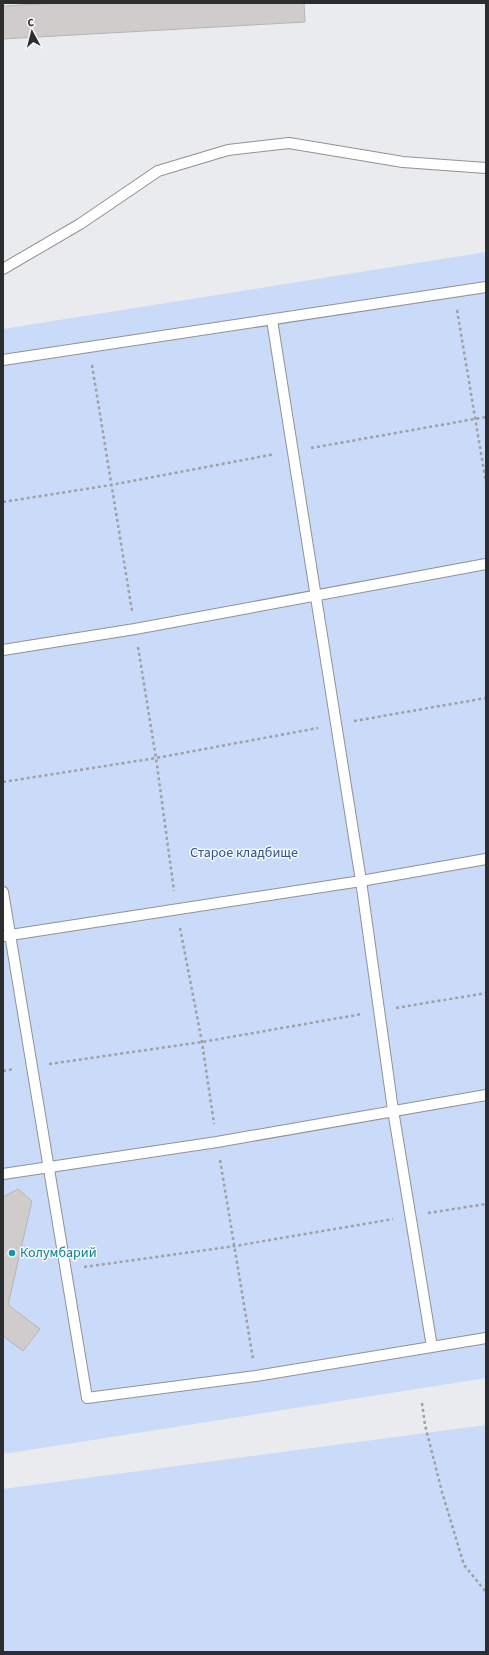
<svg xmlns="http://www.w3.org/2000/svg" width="489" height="1655" font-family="'Source Sans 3',sans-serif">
<rect width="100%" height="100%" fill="#e9ebee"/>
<!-- green -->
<path fill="#c9dbf8" d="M486 252V1378L3 1454V329Z
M486 1425V1652H3V1489Z"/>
<!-- building -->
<path fill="#d0cccb" stroke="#b8b4b3" d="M55 3H304L305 22 3 39V6Z
M18 1189 32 1201 8 1305 40 1329 23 1351 3 1336V1197Z"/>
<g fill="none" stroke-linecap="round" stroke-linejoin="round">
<defs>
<path id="service" d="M3 269 80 224 158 171 228 150 289 143 403 162 486 168
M272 320 361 881 393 1110 432 1347
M3 360 486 287
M3 650 135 629 486 564
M3 892 87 1398 256 1376 486 1338
M4 936 361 881 486 859
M3 1174 217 1142 486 1095"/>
</defs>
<!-- service casing -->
<use href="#service" stroke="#909295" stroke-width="12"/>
<!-- path -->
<path stroke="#9ea0a2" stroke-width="2.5" stroke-dasharray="3 3" stroke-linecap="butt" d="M457 310 486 483
M92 365 132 611
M311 448 486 417
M3 502 111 485 275 454
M138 647 156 758 174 891
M354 721 486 698
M3 782 156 758 318 728
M180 928 202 1042 214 1124
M396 1008 486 993
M49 1064 202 1042 362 1014
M3 1071 14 1069
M220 1160 253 1359
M428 1213 486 1204
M84 1267 235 1246 393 1219
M422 1403 425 1425 442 1492 464 1565 486 1592"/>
<!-- service -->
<use href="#service" stroke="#fff" stroke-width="10"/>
</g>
<!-- markers -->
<circle fill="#0f9aa8" stroke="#f6f8fb" stroke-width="1.5" cx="12" cy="1253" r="4"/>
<g text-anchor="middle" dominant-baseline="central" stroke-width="3" stroke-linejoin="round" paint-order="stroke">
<!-- park labels -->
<g font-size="14" fill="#305591" stroke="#f6f8fb">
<text x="244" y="853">Старое кладбище</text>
</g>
<!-- culture labels -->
<g font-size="14" fill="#0d838f" stroke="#f6f8fb" text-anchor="start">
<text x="20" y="1253">Колумбарий</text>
</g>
</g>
<!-- border -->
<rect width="489" height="1655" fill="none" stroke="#2c2d2e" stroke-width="8"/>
<!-- north arrow -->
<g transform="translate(32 32) rotate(353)" stroke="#f6f8fb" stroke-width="3" paint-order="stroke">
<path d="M0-3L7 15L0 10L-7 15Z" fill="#2c2d2e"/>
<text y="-6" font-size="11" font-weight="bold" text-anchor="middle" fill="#2c2d2e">С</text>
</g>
</svg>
